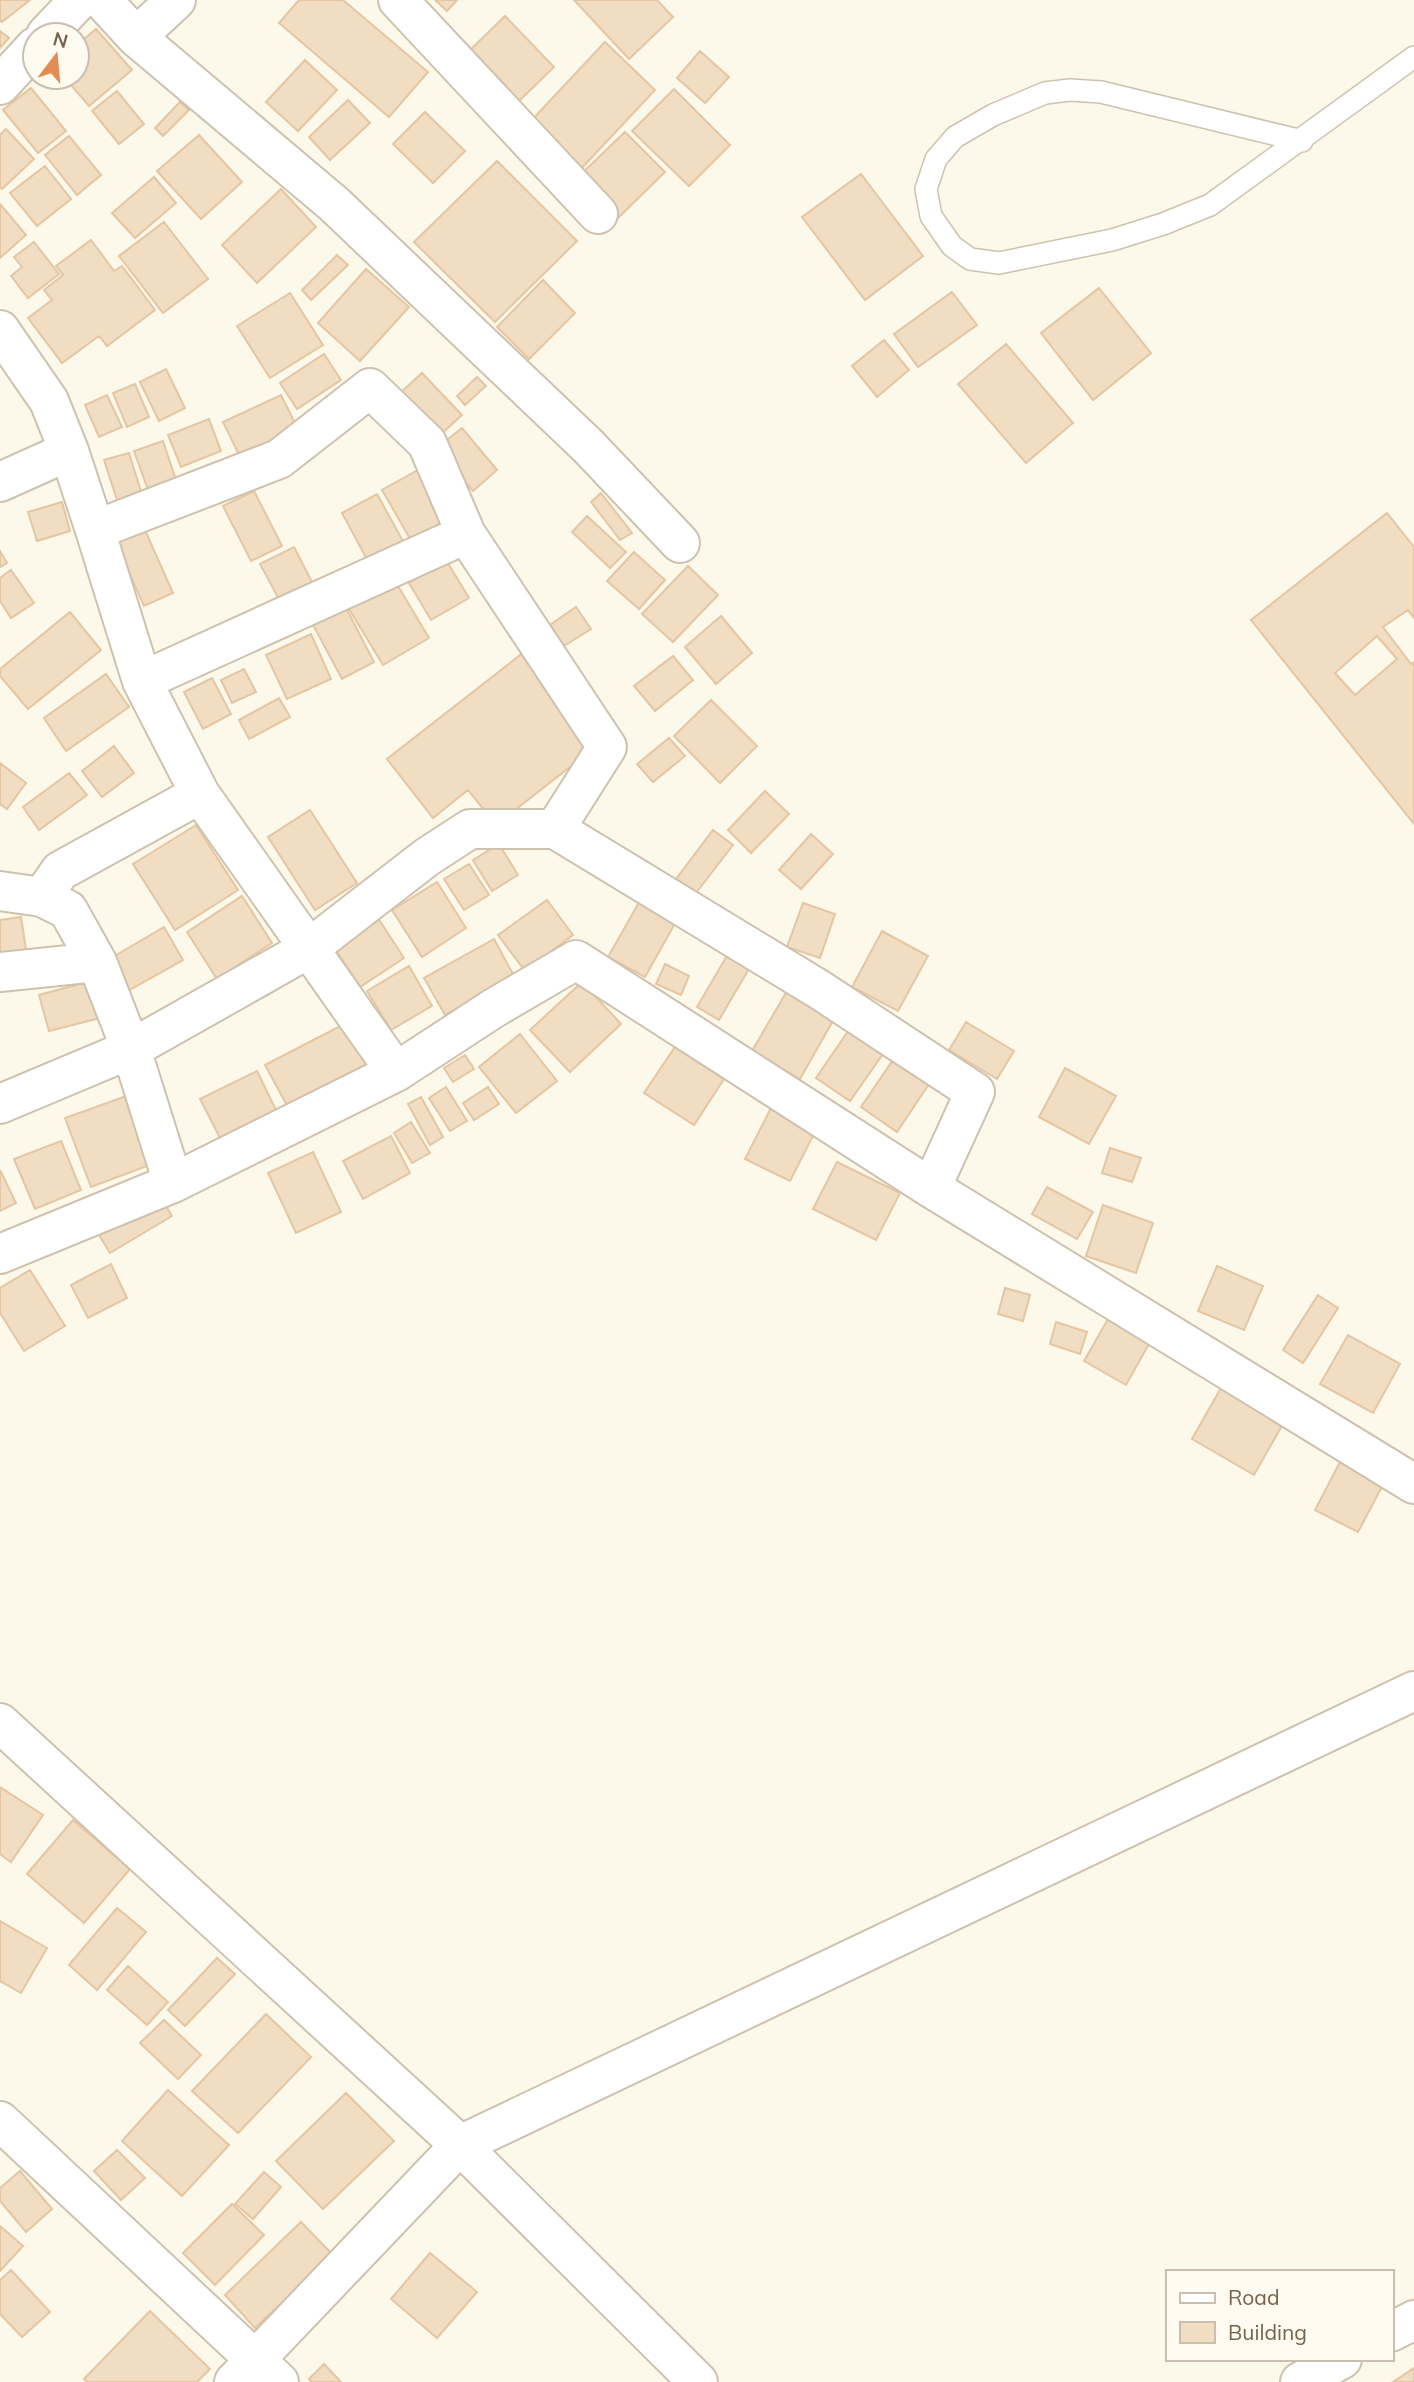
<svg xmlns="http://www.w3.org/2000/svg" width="1414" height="2382" font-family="Mulish,sans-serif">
<rect width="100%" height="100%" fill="#fcf8ea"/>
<!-- building -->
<path fill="#f1ddc2" stroke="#e4c6a2" stroke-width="2" fill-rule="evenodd" d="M0 0H30L2 22 0 20Z
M299 0H343L428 72 389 117 279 23Z
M435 0H457L447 11Z
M574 0H657L673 17 629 59Z
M505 16 554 67 516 104 467 53Z
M96 29 132 70 89 106 64 77H77V45Z
M0 31 9 38 0 48Z
M605 42 655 90 580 170 529 123Z
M700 51 729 77 705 103 677 78Z
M305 60 337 90 298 131 266 102Z
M31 88 66 131 38 153 3 110Z
M674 89 730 145 689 186 632 131Z
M117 91 144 124 119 144 92 111Z
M348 100 370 123 330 160 309 137Z
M180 102 189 110 163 136 155 128Z
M425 112 465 151 433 183 393 144Z
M6 129 34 159 2 189 0 187V135Z
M625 132 665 172 618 218 578 177Z
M199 135 242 182 201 219 157 171Z
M69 136 101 175 77 195 45 155Z
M497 161 577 241 495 322 414 242Z
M45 166 71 199 37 226 10 193Z
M861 174 923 256 865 300 802 217Z
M154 177 176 203 135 238 112 213Z
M281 189 316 227 257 283 222 245Z
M0 204 26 235 0 258Z
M164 222 208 279 163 313 119 256Z
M91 240 114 271 122 266 155 310 107 346 99 336 62 363 28 318 52 300 44 290 63 275 56 266Z
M34 242 59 274 28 298 11 276 22 267 14 257Z
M337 255 348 265 311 300 302 290Z
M366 269 409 307 360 361 318 323Z
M543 280 575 313 529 359 497 327Z
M1099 288 1151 353 1093 400 1041 333Z
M952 292 977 325 918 367 894 334Z
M290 293 323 345 270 378 237 326Z
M884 340 909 370 877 397 852 366Z
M1006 344 1073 423 1026 463 958 384Z
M324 354 341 380 297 409 280 383Z
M166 369 185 408 159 421 140 382Z
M422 373 462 415 438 437 398 395Z
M477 377 486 386 465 405 457 396Z
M135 384 149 417 127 427 113 393Z
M107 395 122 427 99 437 85 405Z
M281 395 302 437 244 465 223 422Z
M209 419 221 451 181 467 168 435Z
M462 428 497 470 473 491 437 448Z
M163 441 180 492 152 501 134 451Z
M129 453 144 501 120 509 104 460Z
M418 470 449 524 413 544 382 490Z
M254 491 282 546 251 561 223 506Z
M601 493 632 533 620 540 591 502Z
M377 494 404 543 369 563 342 513Z
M62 502 70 531 37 541 28 512Z
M1387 513 1414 547V618L1408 610 1383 627 1411 664 1414 662V824L1251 620ZM1377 636 1397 659 1355 695 1335 673Z
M587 516 626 552 610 568 572 532Z
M144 528 173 593 144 606 115 541Z
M294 547 314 586 281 603 260 564Z
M0 551 7 563 0 567Z
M634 552 665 580 639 609 607 581Z
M446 560 469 598 431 620 409 583Z
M688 566 718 595 673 642 642 614Z
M11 570 34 603 11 618 0 601V578Z
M395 581 429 638 383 665 349 609Z
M345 606 374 662 342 679 312 623Z
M576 607 591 629 564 646 550 625Z
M70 612 101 650 28 709 0 676V669Z
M721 616 752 653 716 684 685 647Z
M311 634 331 679 287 699 266 655Z
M524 652 598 745 496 825 468 790 433 818 387 759Z
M673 656 693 680 655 711 634 686Z
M244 669 256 692 232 703 221 680Z
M106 674 129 707 66 751 44 718Z
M212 678 231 714 203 729 184 692Z
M279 698 290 717 249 739 239 720Z
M711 700 757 746 720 783 674 736Z
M669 738 685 756 653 782 637 764Z
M114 746 134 773 102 797 82 771Z
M0 763 26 783 7 809 0 804Z
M69 773 87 795 39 830 23 807Z
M765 791 789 814 751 853 728 830Z
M310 810 357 883 315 910 268 837Z
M196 825 238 890 175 930 133 864Z
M713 830 733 845 696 893 676 879Z
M811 834 833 854 801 889 779 870Z
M499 844 518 875 492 891 473 860Z
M469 864 489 895 464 910 444 879Z
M437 882 466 928 422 957 392 910Z
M242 896 272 943 217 979 187 932Z
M642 897 678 918 645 977 608 957Z
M547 900 573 935 525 971 498 935Z
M803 903 835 914 820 958 787 947Z
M376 915 404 958 360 987 332 944Z
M21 917 27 956 0 960V920Z
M164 927 183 960 126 992 106 961Z
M882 931 928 956 898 1011 852 987Z
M494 939 514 976 445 1015 424 978Z
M728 954 750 967 719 1020 697 1007Z
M665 964 689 976 681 995 656 984Z
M409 966 432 1006 391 1030 367 991Z
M98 979 108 1016 49 1031 39 995Z
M582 982 621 1024 570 1072 530 1030Z
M787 991 834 1019 800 1079 752 1051Z
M966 1022 1014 1051 997 1079 949 1050Z
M346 1023 371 1071 291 1113 265 1065Z
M851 1027 885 1051 850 1101 816 1078Z
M520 1034 557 1081 516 1113 479 1067Z
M675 1047 724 1079 694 1125 644 1093Z
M465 1055 474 1069 453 1082 444 1068Z
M895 1057 931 1081 897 1132 861 1107Z
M1065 1068 1116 1096 1089 1144 1039 1117Z
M257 1071 277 1112 221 1140 200 1099Z
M446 1087 467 1121 450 1131 429 1098Z
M488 1087 499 1104 474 1120 463 1103Z
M129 1095 155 1163 91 1187 65 1118Z
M421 1097 443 1137 430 1145 408 1104Z
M774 1102 819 1124 790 1181 745 1159Z
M411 1122 430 1153 412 1163 394 1133Z
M391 1136 410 1173 363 1199 343 1161Z
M61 1141 81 1190 35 1209 14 1159Z
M1110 1148 1141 1158 1132 1182 1102 1173Z
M313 1152 341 1212 296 1233 268 1173Z
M837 1162 900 1193 876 1240 813 1209Z
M0 1170 16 1203 0 1211Z
M1047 1187 1093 1212 1077 1239 1032 1214Z
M161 1198 172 1216 110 1253 99 1235Z
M1103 1205 1153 1223 1136 1273 1086 1256Z
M111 1264 127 1298 88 1318 71 1285Z
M1217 1266 1263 1286 1244 1330 1198 1311Z
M30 1270 65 1326 24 1351 0 1313V1288Z
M1005 1288 1030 1295 1023 1321 998 1314Z
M1318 1295 1338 1308 1303 1363 1283 1350Z
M1108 1319 1150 1342 1126 1385 1084 1361Z
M1056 1322 1087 1332 1080 1354 1050 1344Z
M1348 1335 1400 1364 1373 1413 1320 1384Z
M1222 1386 1284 1422 1254 1475 1192 1439Z
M1342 1458 1385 1481 1358 1532 1315 1510Z
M0 1787 43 1815 11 1862 0 1854Z
M73 1820 130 1869 84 1923 27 1874Z
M117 1908 146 1932 97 1990 69 1965Z
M0 1921 47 1948 21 1993 0 1981Z
M217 1958 235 1974 185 2026 168 2010Z
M128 1966 168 2002 147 2025 107 1990Z
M266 2014 311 2057 238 2133 192 2091Z
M164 2020 201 2055 178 2079 140 2043Z
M168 2090 229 2145 182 2196 122 2141Z
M346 2093 394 2141 323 2209 276 2161Z
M117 2150 145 2178 121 2200 94 2171Z
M20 2171 52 2209 26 2232 0 2201V2188Z
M264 2172 281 2187 253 2219 235 2204Z
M232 2204 264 2235 215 2285 183 2253Z
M301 2222 333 2255 255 2328 225 2295Z
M0 2226 23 2246 0 2271Z
M430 2253 477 2292 437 2338 391 2299Z
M11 2270 50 2312 22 2337 0 2314V2280Z
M150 2311 210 2369 197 2382H87L84 2379Z
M324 2364 341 2382H312L309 2379Z
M1414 2368V2382H1393Z"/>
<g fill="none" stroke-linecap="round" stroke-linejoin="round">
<defs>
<path id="service" d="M1302 141 1101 92 1070 90 1045 93 993 115 955 137 936 159 926 189 931 216 952 246 970 259 999 263 1112 240 1163 224 1210 205 1414 57"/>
<path id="minor" d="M102 0 136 37 334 204 588 446 680 543
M398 0 598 214
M46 35 79 0
M136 37 176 0
M0 85 35 47
M0 330 49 401 69 451 95 530 142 681 200 794 396 1072
M0 482 69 451
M95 530 279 459 370 388 427 443 466 534
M142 681 466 534 607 747 555 829
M0 891 42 897 68 910 97 962 131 1049 173 1183
M42 897 60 871 200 794
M0 972 97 962
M0 1104 131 1049 308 949 427 857 470 829H555L820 990 975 1092 931 1188
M0 1254 173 1183 396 1072 494 1008 576 960 931 1188 1414 1484
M0 1723 460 2145 234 2382
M0 2121 279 2382
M1391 2332 1414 2320
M698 2382 460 2145 1414 1691
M1300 2382 1342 2359"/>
</defs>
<!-- service casing -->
<use href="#service" stroke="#cec2af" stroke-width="24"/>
<!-- minor casing -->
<use href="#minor" stroke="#cec2af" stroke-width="42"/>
<!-- service -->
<use href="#service" stroke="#fff" stroke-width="21"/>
<!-- minor -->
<use href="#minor" stroke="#fff" stroke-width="38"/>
</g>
<!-- legend -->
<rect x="1166" y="2270" width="228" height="91" fill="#fffbf0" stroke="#c9beaf" stroke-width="2"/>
<rect x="1180" y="2293" width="35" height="10" fill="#ffffff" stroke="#c9beaf" stroke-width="2"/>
<text x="1228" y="2305" font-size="21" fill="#77634d">Road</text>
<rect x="1180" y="2322" width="35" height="21" fill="#f1ddc2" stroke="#c9beaf" stroke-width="2"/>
<text x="1228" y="2340" font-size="21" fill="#77634d">Building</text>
<!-- north arrow -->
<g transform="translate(56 56) rotate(16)"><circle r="33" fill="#fffbf0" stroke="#c9beaf" stroke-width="2"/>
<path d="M0-5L12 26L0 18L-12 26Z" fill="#e38b52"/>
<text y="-10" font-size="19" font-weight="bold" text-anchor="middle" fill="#77634d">N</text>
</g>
</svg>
